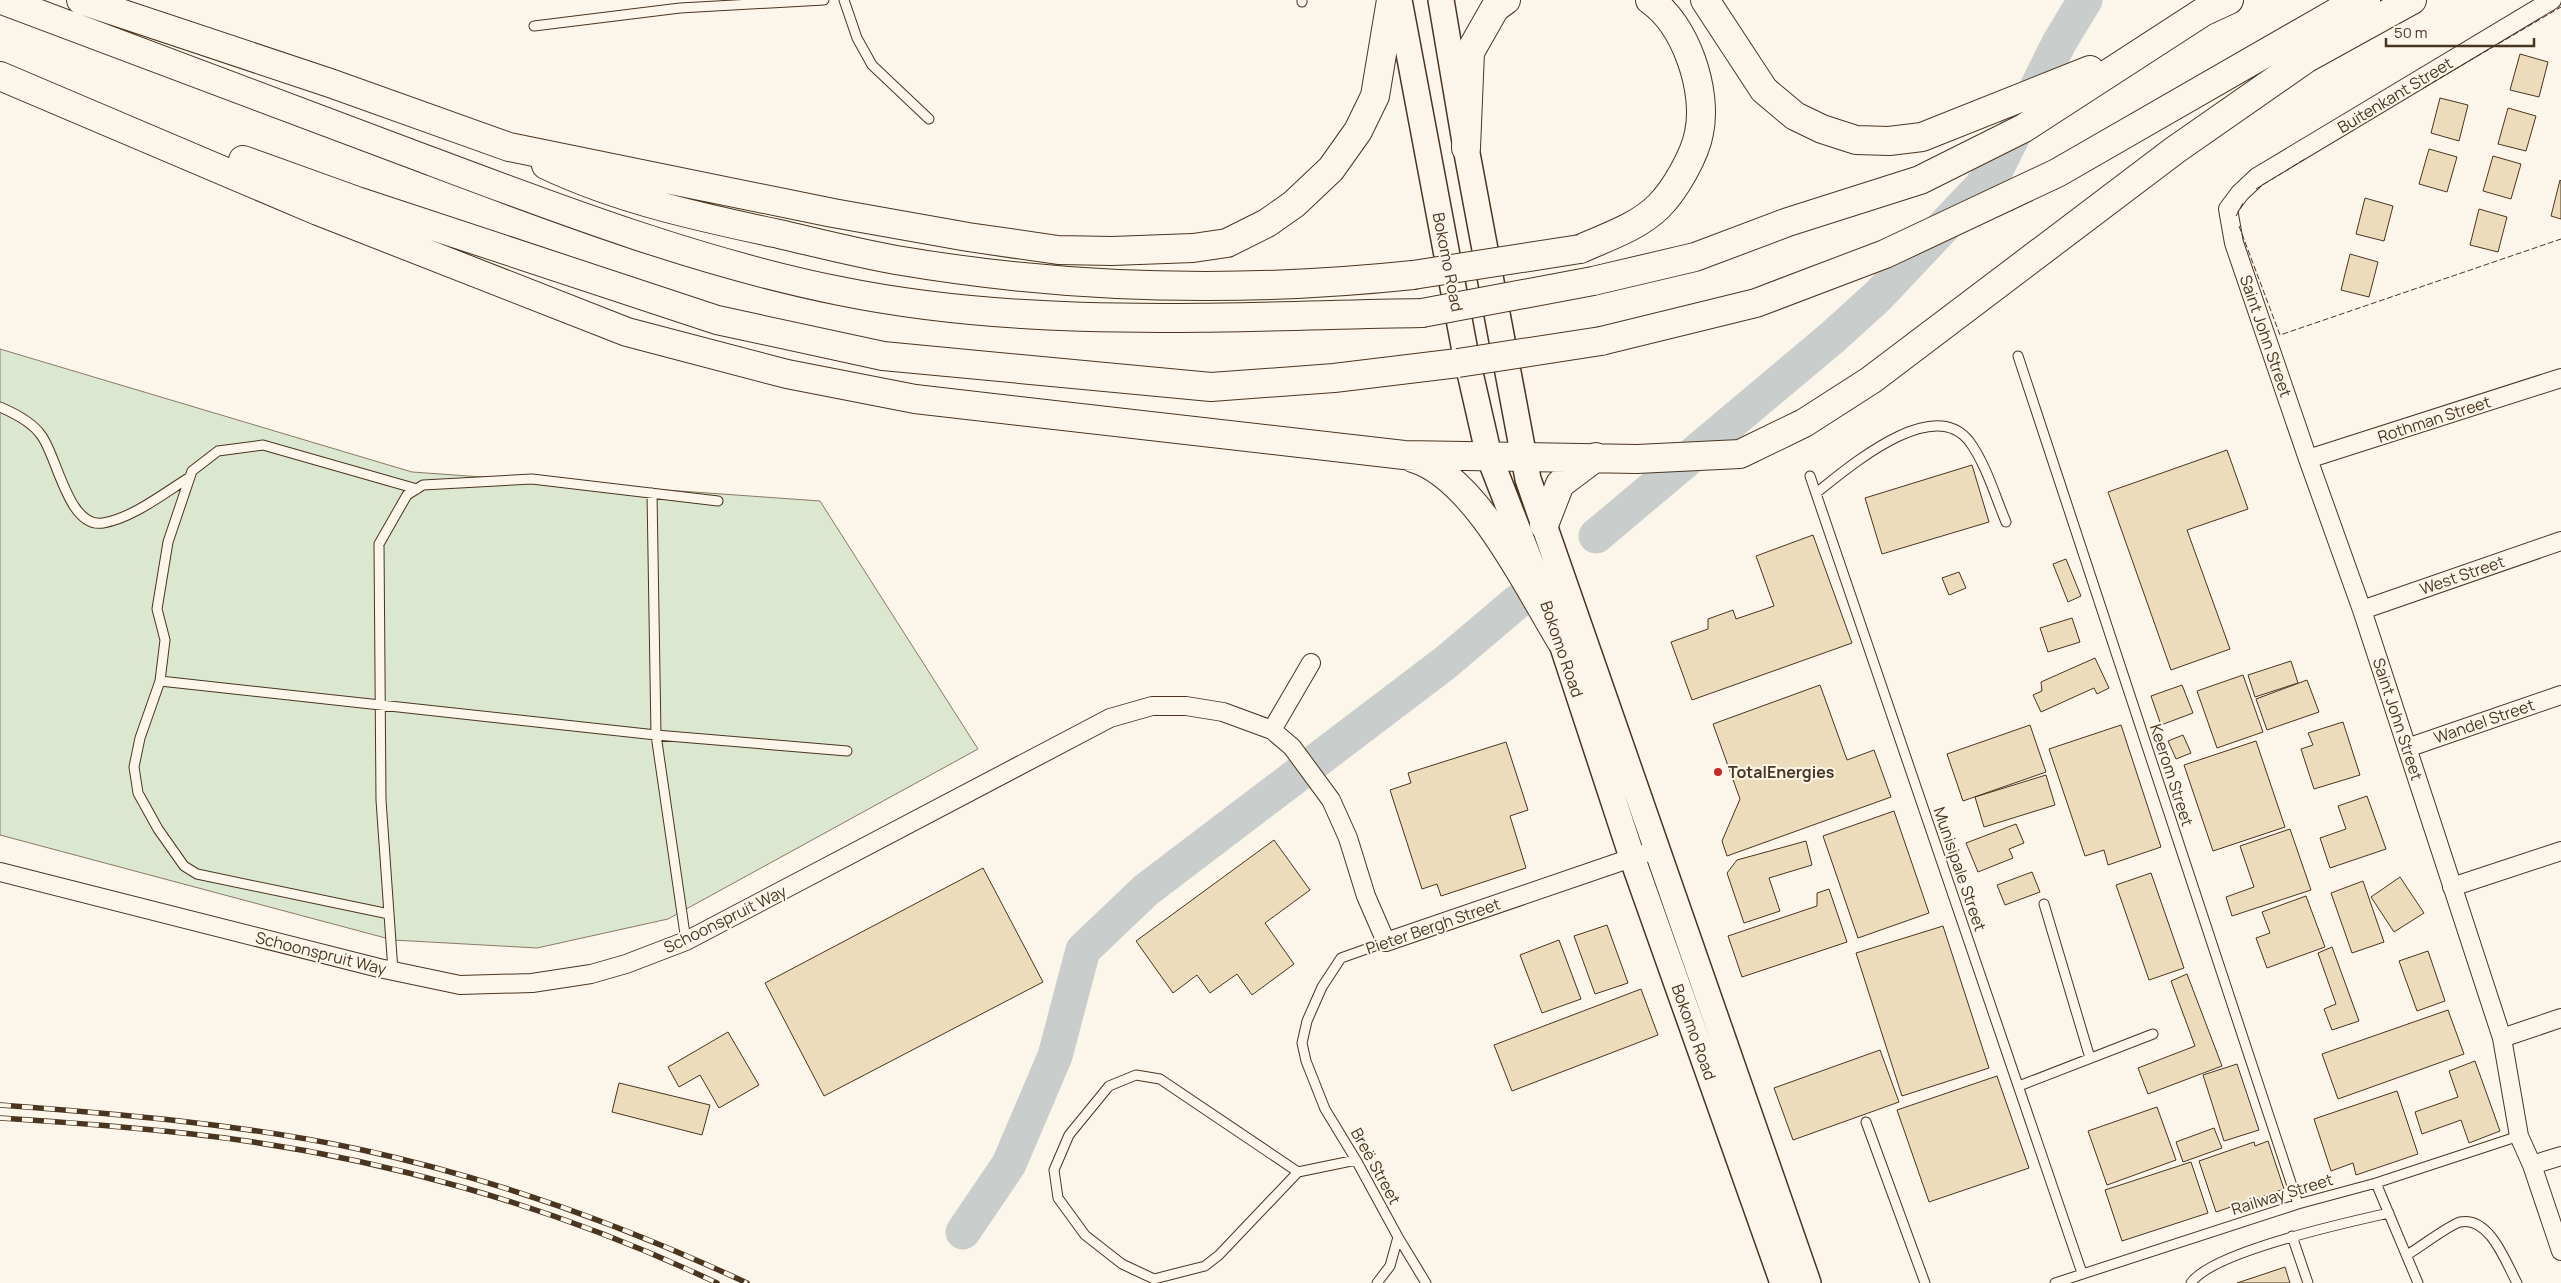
<svg xmlns="http://www.w3.org/2000/svg" width="2561" height="1283" font-family="Manrope,sans-serif">
<rect width="100%" height="100%" fill="#fbf6e9"/>
<!-- green -->
<path fill="#dce7d0" stroke="#887966" d="M0 349 412 472 820 501 978 749 668 919 537 948 393 940 0 835Z"/>
<g fill="none" stroke-linecap="round" stroke-linejoin="round">
<!-- river -->
<path stroke="#c9cecd" stroke-width="35" d="M1596 536 1834 336 1878 296 1995 172 2059 43 2085 0
M963 1232 1009 1164 1055 1056 1083 950 1146 890 1445 663 1517 602"/>
</g>
<!-- building -->
<path fill="#ecdcbc" stroke="#4a3520" d="M2520 54 2548 62 2539 97 2510 90Z
M2440 98 2468 105 2459 141 2431 133Z
M2508 108 2536 116 2526 151 2498 144Z
M2429 149 2457 157 2447 192 2419 184Z
M2493 156 2521 164 2511 199 2483 191Z
M2560 180 2561 181V219L2551 216Z
M2365 198 2393 206 2384 241 2356 234Z
M2479 209 2507 217 2498 252 2470 245Z
M2350 254 2378 262 2369 297 2341 290Z
M2227 450 2248 509 2187 530 2230 649 2171 670 2108 492Z
M1972 465 1989 522 1882 554 1865 498Z
M1813 535 1852 643 1692 700 1671 642 1708 629V619L1733 610 1736 619 1774 606 1756 556Z
M2066 559 2081 596 2068 602 2053 564Z
M1959 572 1966 588 1949 595 1942 578Z
M2072 618 2080 642 2048 652 2040 628Z
M2095 658 2109 688 2097 694 2094 688 2041 712 2033 695 2042 691 2041 682Z
M2291 661 2298 683 2255 697 2248 675Z
M2243 675 2263 732 2217 748 2197 691Z
M2307 680 2319 712 2267 730 2256 699Z
M1820 685 1847 760 1874 750 1891 797 1727 856 1722 841 1740 799 1713 724Z
M2182 685 2193 713 2161 725 2151 696Z
M2343 722 2360 775 2314 789 2301 749 2313 745 2308 733Z
M2030 725 2046 772 1963 801 1947 754Z
M2121 725 2161 847 2108 865 2104 850 2085 856 2049 749Z
M2183 735 2191 753 2176 759 2168 741Z
M2256 741 2285 827 2213 851 2184 765Z
M1506 742 1528 810 1510 816 1526 868 1441 896 1437 884 1422 889 1390 790 1411 783 1408 773Z
M2046 775 2055 805 1984 827 1975 797Z
M2367 796 2386 849 2330 868 2320 838 2346 829 2338 806Z
M1894 811 1929 913 1858 938 1823 836Z
M2016 824 2024 843 2009 849 2013 858 1978 872 1966 843Z
M2290 829 2311 890 2232 916 2226 897 2254 887 2240 846Z
M1274 840 1310 890 1265 923 1294 964 1252 995 1237 974 1210 993 1197 975 1173 993 1136 941Z
M1806 841 1812 865 1769 878 1780 911 1744 923 1727 873 1737 860Z
M983 868 1043 982 824 1096 765 983Z
M2032 872 2040 892 2005 905 1997 885Z
M2151 873 2184 968 2149 980 2116 885Z
M2400 877 2424 913 2394 932 2371 897Z
M2363 881 2384 942 2352 953 2331 893Z
M1829 889 1847 942 1742 977 1728 936 1817 906V893Z
M2306 896 2325 947 2267 968 2256 938 2270 933 2262 912Z
M1607 925 1628 983 1595 994 1574 936Z
M1943 926 1989 1068 1902 1096 1856 953Z
M1559 940 1581 999 1542 1013 1520 955Z
M2332 947 2359 1021 2332 1030 2324 1009 2336 1004 2318 953Z
M2428 951 2445 1001 2417 1011 2399 961Z
M2187 974 2222 1066 2148 1094 2138 1068 2195 1046 2171 981Z
M1641 989 1658 1035 1512 1091 1494 1045Z
M2448 1010 2464 1054 2338 1099 2322 1054Z
M728 1032 759 1085 719 1108 700 1075 679 1087 668 1067Z
M1880 1050 1899 1102 1793 1140 1774 1088Z
M2475 1061 2500 1131 2469 1143 2461 1120 2422 1134 2415 1112 2458 1097 2449 1071Z
M2237 1064 2259 1130 2224 1141 2203 1075Z
M1997 1076 2029 1168 1929 1202 1897 1110Z
M619 1083 710 1105 702 1135 612 1112Z
M2397 1091 2418 1154 2356 1175 2353 1163 2331 1171 2314 1119Z
M2157 1107 2176 1160 2107 1185 2088 1131Z
M2214 1128 2222 1148 2183 1162 2176 1142Z
M2268 1141 2284 1189 2216 1212 2199 1161 2254 1142 2255 1146Z
M2191 1162 2208 1213 2122 1241 2105 1190Z
M2285 1267 2290 1283H2237Z"/>
<g fill="none" stroke-linecap="round" stroke-linejoin="round">
<defs>
<path id="lane" d="M844 0 857 38 872 65 929 119
M1302 2V0
M534 26 680 8 824 0
M2018 356 2298 1204
M0 407C14 413 32 422 41 435 57 455 68 529 103 523 133 518 164 493 190 477
M1810 476 2082 1273
M652 493 656 735 686 941
M1816 493C1847 469 1932 394 1969 441 1986 464 1995 496 2006 522
M160 681 656 735 847 751
M2044 904 2090 1058
M389 914 197 874 184 866 158 829 138 793 134 767 140 738 160 681 165 640 157 609 168 542 192 471 218 451 263 445 417 489
M1386 942 1341 958 1322 987 1307 1021 1302 1043 1306 1061 1325 1109 1356 1160 1398 1237 1426 1283
M393 971 381 800 379 544 407 495 423 485 532 479 718 501
M1136 1075 1160 1079 1298 1172 1219 1255 1205 1266 1154 1279 1122 1264 1085 1235 1058 1198 1054 1170 1069 1135 1109 1086Z
M2019 1086 2153 1034
M1866 1122 1925 1283
M1298 1172 1356 1160
M2376 1183 2418 1283
M2292 1236 2308 1283
M2407 1255C2419 1248 2449 1225 2460 1222 2490 1216 2506 1263 2517 1283
M1377 1283 1390 1266 1398 1237
M2055 1283 2298 1204 2376 1183 2519 1136
M2191 1283C2212 1252 2348 1222 2389 1213"/>
<path id="street" d="M2552 0 2257 177 2240 193 2228 209 2234 243 2308 459 2362 610 2502 1038 2519 1136 2532 1165 2561 1251
M2308 459 2561 378
M2362 610 2561 541
M1272 730 1311 663
M2407 748 2561 695
M0 872 379 968 460 985 532 983 591 974 626 964 686 941 1110 718 1152 706H1186L1223 712 1272 730 1292 747 1331 800 1348 838 1366 896 1386 942 1643 854
M2452 887 2561 851
M2502 1038 2561 1018
M2532 1165 2561 1156"/>
<path id="secondary" d="M1399 0 1465 351 1489 456 1561 641 1632 857 1783 1283
M1441 0 1466 148 1528 479 1808 1283"/>
<path id="highway" d="M2 0C143 53 284 106 425 159 558 209 700 263 840 291 1031 330 1229 316 1422 313
M81 0 330 83 509 147 833 213 968 237 1058 250 1112 251 1193 248 1227 243 1267 223 1294 204 1331 169 1358 131 1375 96 1391 0
M1705 0 1764 90 1795 116 1822 129 1856 140 1889 141 1922 137 2090 70
M0 76 318 211 627 332 787 374 915 399 1404 455 1637 459 1740 454 1804 423 1871 380 2175 150 2307 58 2412 0
M1466 148 1470 52 1495 8 1506 0
M243 160 357 201 717 320 883 356 1211 387 1334 378 1458 363
M546 165C620 200 700 217 779 234 818 243 857 253 896 260 1066 289 1242 293 1413 275
M1580 249C1607 237 1638 227 1659 206 1675 190 1695 155 1699 133 1708 91 1686 25 1650 0
M1593 281 1695 257 1788 222 1920 180 2024 128 2203 12 2229 0
M1601 341 1756 303 1885 254 2057 173 2337 12 2366 0
M1413 458C1475 476 1528 587 1561 641
M1544 525 1560 484 1596 457"/>
</defs>
<!-- lane casing -->
<use href="#lane" stroke="#4a3520" stroke-width="11"/>
<!-- street casing -->
<use href="#street" stroke="#4a3520" stroke-width="20"/>
<!-- secondary casing -->
<use href="#secondary" stroke="#4a3520" stroke-width="28"/>
<!-- highway casing -->
<use href="#highway" stroke="#4a3520" stroke-width="30"/>
<!-- lane -->
<use href="#lane" stroke="#fbf6e9" stroke-width="9"/>
<!-- street -->
<use href="#street" stroke="#fbf6e9" stroke-width="18"/>
<!-- secondary -->
<use href="#secondary" stroke="#fbf6e9" stroke-width="25"/>
<!-- highway -->
<use href="#highway" stroke="#fbf6e9" stroke-width="28"/>
<defs>
<path id="rail" d="M0 1105C120 1114 240 1124 358 1149 492 1178 623 1225 747 1283
M0 1118C64 1122 128 1127 192 1134 372 1154 553 1205 717 1283"/>
</defs>
<!-- rail casing -->
<use href="#rail" stroke="#4a3520" stroke-width="5.5"/>
<!-- rail -->
<use href="#rail" stroke="#fbf6e9" stroke-width="4" stroke-dasharray="11" stroke-linecap="butt"/>
<defs>
<path id="highway-bridge" d="M1413 275 1580 249
M1422 313 1593 281
M1458 363 1601 341"/>
</defs>
<!-- highway-bridge casing -->
<use href="#highway-bridge" stroke="#4a3520" stroke-width="30" stroke-linecap="butt"/>
<!-- highway-bridge -->
<use href="#highway-bridge" stroke="#fbf6e9" stroke-width="28"/>
<!-- fence -->
<path stroke="#4a3520" stroke-width="1" stroke-dasharray="6 2.5" stroke-linecap="butt" d="M2425 87 2561 7
M2256 189 2305 159
M2236 216 2243 203
M2239 226 2280 335 2561 239"/>
</g>
<!-- markers -->
<circle fill="#c62828" stroke="#fbf6e9" stroke-width="2" cx="1718" cy="772" r="5"/>
<g text-anchor="middle" dominant-baseline="central" stroke-width="4" stroke-linejoin="round" paint-order="stroke">
<!-- street labels -->
<g font-size="16" fill="#4a3520" stroke="#fbf6e9">
<text transform="translate(2395 95) rotate(-31)">Buitenkant Street</text>
<text transform="translate(1448 262) rotate(79)">Bokomo Road</text>
<text transform="translate(2266 336) rotate(71)">Saint John Street</text>
<text transform="translate(2434 419) rotate(-18)">Rothman Street</text>
<text transform="translate(2462 575) rotate(-19)">West Street</text>
<text transform="translate(1562 649) rotate(71)">Bokomo Road</text>
<text transform="translate(2398 719) rotate(72)">Saint John Street</text>
<text transform="translate(2484 721) rotate(-19)">Wandel Street</text>
<text transform="translate(2172 775) rotate(72)">Keerom Street</text>
<text transform="translate(1960 869) rotate(71)">Munisipale Street</text>
<text transform="translate(725 919) rotate(-26)">Schoonspruit Way</text>
<text transform="translate(1433 926) rotate(-19)">Pieter Bergh Street</text>
<text transform="translate(321 953) rotate(14)">Schoonspruit Way</text>
<text transform="translate(1694 1032) rotate(70)">Bokomo Road</text>
<text transform="translate(1376 1166) rotate(61)">Breë Street</text>
<text transform="translate(2282 1194) rotate(-17)">Railway Street</text>
</g>
<!-- poi labels -->
<g font-size="16" font-weight="bold" fill="#4a3520" stroke="#fbf6e9" text-anchor="start">
<text x="1728" y="772">TotalEnergies</text>
</g>
</g>
<!-- scale -->
<path d="M2386 38v8h148v-8" fill="none" stroke="#4a3520" stroke-width="2.5"/>
<text x="2394" y="38" font-size="15" fill="#4a3520" stroke="#fbf6e9" stroke-width="4" paint-order="stroke">50 m</text>
</svg>
